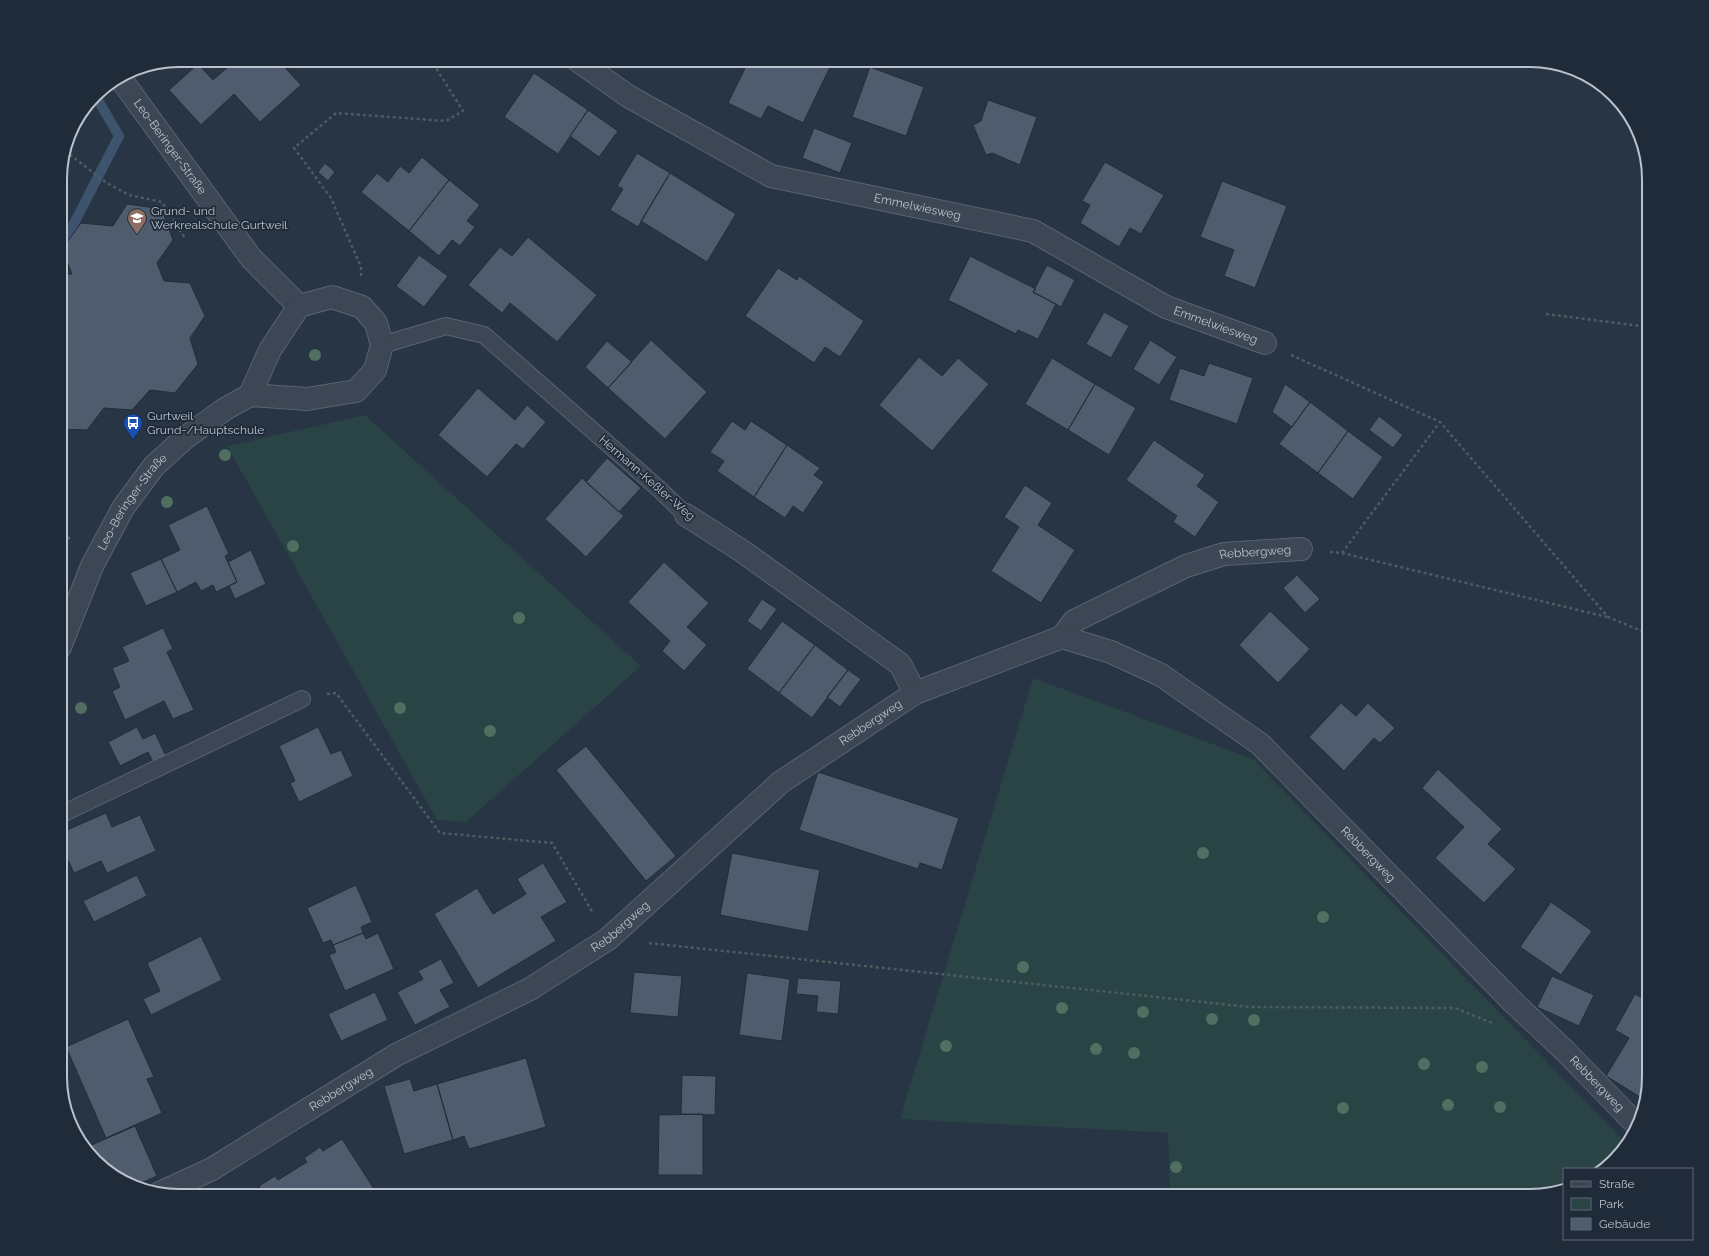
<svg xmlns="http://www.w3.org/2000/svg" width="1709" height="1256" font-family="Raleway,sans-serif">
<rect width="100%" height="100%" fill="#273544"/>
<!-- green -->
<path fill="#2a4345" d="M365 415 641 666 466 822 437 820 227 446Z
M1033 678 1253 759 1627 1144 1625 1149 1600 1169H1564V1188L1530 1196H1170L1168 1133 900 1119Z"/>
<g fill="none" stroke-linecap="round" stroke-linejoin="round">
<!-- stream -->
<path stroke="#3e536d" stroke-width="10" d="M60 272 63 268 66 239 119 136 95 95"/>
</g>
<!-- building -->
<path fill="#4e5c6d" stroke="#222d3b" d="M236 60H278L301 85 260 122 234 94 201 125 169 90 198 64 213 80Z
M749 60H825L832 63 803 123 768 106 761 119 728 103Z
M870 67 924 87 906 136 852 117Z
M534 73 588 110 558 154 504 117Z
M988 100 1037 117 1020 165 992 153 986 155 973 125 981 121Z
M588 110 618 131 599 157 570 136Z
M814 128 852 143 840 173 802 158Z
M637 153 670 173 638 227 610 210 623 189 617 186Z
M422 157 449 180 409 231 361 192 377 173 388 182 400 166 409 173Z
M1105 162 1164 195 1141 234 1130 228 1119 247 1080 223 1090 205 1082 201Z
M325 163 335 172 328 181 318 172Z
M670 173 736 214 707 262 641 221Z
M449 180 480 205 467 221 475 227 460 246 452 240 439 256 409 231Z
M1222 181 1287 206 1255 288 1224 276 1234 250 1200 237Z
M127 204 162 209 173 240 157 263 164 281 190 283 205 316 190 338 198 364 175 393 150 390 132 410 104 408 87 430 60 429V330L65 325 60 313V289L65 283H60V274H72L62 249 81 223 113 226Z
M528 237 597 295 557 342 510 303 502 313 468 285 500 247 512 256Z
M419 255 448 276 424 307 396 286Z
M970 256 1036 289 1033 292 1056 304 1038 339 1018 330 1016 334 948 300Z
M1047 265 1075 280 1061 307 1033 292Z
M778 268 797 280 799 276 864 321 840 357 825 347 814 363 745 316Z
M1104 312 1129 326 1111 358 1086 344Z
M651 340 707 392 665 439 608 388Z
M1150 340 1177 357 1159 385 1133 369Z
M607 341 632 362 608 388 585 367Z
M919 357 942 376 958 358 989 384 932 451 879 405Z
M1052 358 1095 384 1068 430 1025 404Z
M1209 363 1253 378 1237 424 1169 400 1180 368 1204 376Z
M1095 384 1136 408 1109 455 1068 430Z
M1285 384 1310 402 1292 427 1272 412Z
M478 388 515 420 527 405 546 422 523 449 516 444 487 477 438 435Z
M1310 402 1348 431 1318 473 1279 444Z
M1379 416 1403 435 1393 448 1369 430Z
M732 421 745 430 751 421 787 445 754 497 717 471 724 461 710 452Z
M1348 431 1383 457 1353 499 1318 473Z
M1154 440 1205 475 1197 486 1219 502 1195 537 1173 522 1177 516 1126 480Z
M787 445 820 468 814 475 824 482 803 513 793 506 785 518 754 497Z
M607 458 641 488 619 512 586 482Z
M582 478 624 516 586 557 545 519Z
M1025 485 1052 503 1038 525 1075 550 1041 603 991 571 1019 527 1004 517Z
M207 506 229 554 225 556 237 582 216 592 213 585 201 591 196 582 177 592 161 559 180 550 168 525Z
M251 550 266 584 235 599 229 586 237 582 228 562Z
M161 559 177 592 146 606 130 573Z
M664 562 709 603 687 627 707 645 684 671 662 651 670 641 628 602Z
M1297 575 1320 599 1305 613 1283 588Z
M762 599 777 609 761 631 747 621Z
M1270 611 1310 649 1278 683 1239 645Z
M782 621 815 645 779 693 747 669Z
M163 628 173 649 167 652 194 710 173 719 164 701 125 720 112 691 120 687 112 668 129 661 122 647Z
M815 645 848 670 812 718 779 693Z
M848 670 861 679 840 707 827 697Z
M1341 703 1356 716 1368 703 1395 728 1380 743 1374 738 1344 771 1309 737Z
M137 727 143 739 155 733 166 756 153 762 148 752 120 766 108 742Z
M318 727 331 754 341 750 353 776 299 802 290 783 295 781 279 746Z
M586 746 676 856 646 881 556 770Z
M1438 769 1502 829 1488 844 1516 869 1484 903 1435 858 1464 827 1422 788Z
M818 772 959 818 942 870 920 863 918 869 799 830Z
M106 813 112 827 140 815 156 851 107 873 101 861 74 873 60 843V833Z
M732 853 820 870 808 932 720 915Z
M543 863 567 902 541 917 556 941 478 988 434 914 477 888 493 914 526 894 517 879Z
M137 875 147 896 94 922 83 901Z
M356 885 372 922 361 927 363 933 333 945 331 940 323 943 307 908Z
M1551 902 1592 931 1561 975 1520 947Z
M363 933 366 939 378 933 394 969 345 991 329 955 336 952 333 945Z
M201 936 222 980 151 1015 143 999 160 991 147 963Z
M441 959 454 983 440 990 450 1007 415 1025 397 992 423 979 418 971Z
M634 972 682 976 678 1017 630 1013Z
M747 973 790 979 782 1041 739 1035Z
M1552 976 1594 995 1579 1026 1537 1007Z
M798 978 841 981 838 1014 816 1012 818 996 796 994Z
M375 992 388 1020 341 1041 328 1014Z
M1635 994 1649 1002V1077L1645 1100 1606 1076 1629 1038 1615 1030Z
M128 1019 154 1077 147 1079 162 1113 106 1138 66 1047Z
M526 1058 546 1127 469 1149 464 1136 453 1140 437 1084Z
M682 1075 716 1076 715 1115 681 1114Z
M410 1079 414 1091 437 1084 453 1140 404 1154 384 1086Z
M703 1114V1175H658L659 1115Z
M135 1126 157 1176 134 1186 107 1172 87 1147Z
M342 1139 374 1189 364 1196H254L262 1191 259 1186 275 1176 278 1180 307 1162 304 1158 320 1147 323 1151Z"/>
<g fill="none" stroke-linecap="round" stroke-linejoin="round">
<defs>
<path id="service" d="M382 345 446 326 484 335 658 488 686 515
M60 815 302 699"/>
<g id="minor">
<path id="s1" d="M577 60 628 96 771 176 1033 231 1166 307 1265 343"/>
<path id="s2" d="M120 78 251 258 299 306"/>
<path d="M686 515 742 551 900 664 915 693"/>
<path id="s3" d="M1062 637 1074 621 1186 566 1224 554 1301 549"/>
<path id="s4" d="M60 647 92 566 123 508 154 466 185 438 225 409 250 395 307 399 356 391 375 370 382 345 376 323 362 307 332 297 299 306 270 350 250 395"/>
<path id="s5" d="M160 1193 212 1169 396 1055 530 989 608 939 781 782 915 693 1062 637 1111 652 1161 675 1260 744 1513 1002 1566 1052 1637 1125"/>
</g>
</defs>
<!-- service casing -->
<use href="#service" stroke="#5a6471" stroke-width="18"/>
<!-- minor casing -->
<use href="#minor" stroke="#5a6471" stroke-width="24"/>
<!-- path -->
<path stroke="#485f61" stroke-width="2.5" stroke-dasharray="3 3" stroke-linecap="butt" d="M65 151 107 183 129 195 162 202 185 238
M361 276V267L331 198 294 148 336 113 446 121 463 111 431 60
M1546 314 1649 327
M1291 355 1440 422 1608 617 1649 634
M60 528 72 542
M1330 552 1342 553 1607 617
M1342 553 1440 422
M327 694 336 693 440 833 552 843 593 913
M649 943 1250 1007 1455 1008 1492 1023"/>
<!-- service -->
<use href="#service" stroke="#3c4654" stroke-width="16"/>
<!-- minor -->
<use href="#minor" stroke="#3c4654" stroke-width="22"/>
</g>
<!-- trees -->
<g fill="#506f61">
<circle cx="315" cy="355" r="6"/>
<circle cx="225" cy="455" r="6"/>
<circle cx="167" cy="502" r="6"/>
<circle cx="293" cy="546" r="6"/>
<circle cx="519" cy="618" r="6"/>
<circle cx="81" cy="708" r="6"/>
<circle cx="400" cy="708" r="6"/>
<circle cx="490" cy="731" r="6"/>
<circle cx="1203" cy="853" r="6"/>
<circle cx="1323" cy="917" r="6"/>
<circle cx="1023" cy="967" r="6"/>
<circle cx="1062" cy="1008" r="6"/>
<circle cx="1143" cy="1012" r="6"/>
<circle cx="1212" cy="1019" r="6"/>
<circle cx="1254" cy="1020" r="6"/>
<circle cx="946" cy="1046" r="6"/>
<circle cx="1096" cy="1049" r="6"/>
<circle cx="1134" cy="1053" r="6"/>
<circle cx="1424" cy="1064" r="6"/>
<circle cx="1482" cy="1067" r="6"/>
<circle cx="1448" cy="1105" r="6"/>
<circle cx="1500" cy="1107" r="6"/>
<circle cx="1343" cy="1108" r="6"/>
<circle cx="1176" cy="1167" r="6"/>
</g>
<!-- icons -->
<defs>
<symbol id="school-pin" viewBox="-11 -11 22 30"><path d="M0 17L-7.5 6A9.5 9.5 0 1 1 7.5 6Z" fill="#8d6e63" stroke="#202b39"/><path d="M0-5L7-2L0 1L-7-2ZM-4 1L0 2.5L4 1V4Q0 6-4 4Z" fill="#fff"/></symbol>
<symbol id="bus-pin" viewBox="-11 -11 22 30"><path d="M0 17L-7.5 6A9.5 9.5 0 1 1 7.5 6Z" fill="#1a4fb4" stroke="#202b39"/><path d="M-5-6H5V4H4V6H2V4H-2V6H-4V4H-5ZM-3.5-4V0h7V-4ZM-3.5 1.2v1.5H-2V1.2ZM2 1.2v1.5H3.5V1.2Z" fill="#fff"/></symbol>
</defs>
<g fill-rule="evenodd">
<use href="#school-pin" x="126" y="207" width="22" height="30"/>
<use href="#bus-pin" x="122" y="412" width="22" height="30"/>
</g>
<g text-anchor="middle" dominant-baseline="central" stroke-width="3.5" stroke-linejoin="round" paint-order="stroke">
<!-- street labels -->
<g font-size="12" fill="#b9c2cd" stroke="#202b39">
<text stroke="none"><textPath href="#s2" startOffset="85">Leo-Beringer-Straße</textPath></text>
<text stroke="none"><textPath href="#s1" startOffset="376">Emmelwiesweg</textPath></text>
<text stroke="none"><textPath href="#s1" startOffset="700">Emmelwiesweg</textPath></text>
<text transform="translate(647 478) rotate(41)">Hermann-Keßler-Weg</text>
<text stroke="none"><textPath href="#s4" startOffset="163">Leo-Beringer-Straße</textPath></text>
<text stroke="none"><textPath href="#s3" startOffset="216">Rebbergweg</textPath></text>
<text stroke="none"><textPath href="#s5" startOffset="857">Rebbergweg</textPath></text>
<text stroke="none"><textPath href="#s5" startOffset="1449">Rebbergweg</textPath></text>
<text stroke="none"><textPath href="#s5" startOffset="533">Rebbergweg</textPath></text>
<text stroke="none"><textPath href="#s5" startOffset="1773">Rebbergweg</textPath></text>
<text stroke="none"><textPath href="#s5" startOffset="209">Rebbergweg</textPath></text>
</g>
<!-- poi labels -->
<g font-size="12" fill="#b9c2cd" stroke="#202b39" text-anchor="start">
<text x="151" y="211">Grund- und<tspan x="151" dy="14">Werkrealschule Gurtweil</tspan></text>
<text x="147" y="416">Gurtweil<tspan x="147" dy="14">Grund-/Hauptschule</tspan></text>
</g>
</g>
<!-- crop -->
<path d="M0 0H1709V1256H0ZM179 67H1530A112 112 0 0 1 1642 179V1077A112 112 0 0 1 1530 1189H179A112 112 0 0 1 67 1077V179A112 112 0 0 1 179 67Z" fill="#202b39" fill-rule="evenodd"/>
<path fill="none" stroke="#b9c2cd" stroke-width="2" d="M179 67H1530A112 112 0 0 1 1642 179V1077A112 112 0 0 1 1530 1189H179A112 112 0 0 1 67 1077V179A112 112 0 0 1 179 67Z"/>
<!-- legend -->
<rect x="1563" y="1168" width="130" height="72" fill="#202b39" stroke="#5d6774"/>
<rect x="1571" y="1181" width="20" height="6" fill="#3c4654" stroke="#5d6774"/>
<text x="1599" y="1188" font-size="12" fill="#b9c2cd">Straße</text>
<rect x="1571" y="1198" width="20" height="12" fill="#2a4345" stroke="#5d6774"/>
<text x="1599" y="1208" font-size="12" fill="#b9c2cd">Park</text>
<rect x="1571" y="1218" width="20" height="12" fill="#4e5c6d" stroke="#5d6774"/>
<text x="1599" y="1228" font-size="12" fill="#b9c2cd">Gebäude</text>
</svg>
